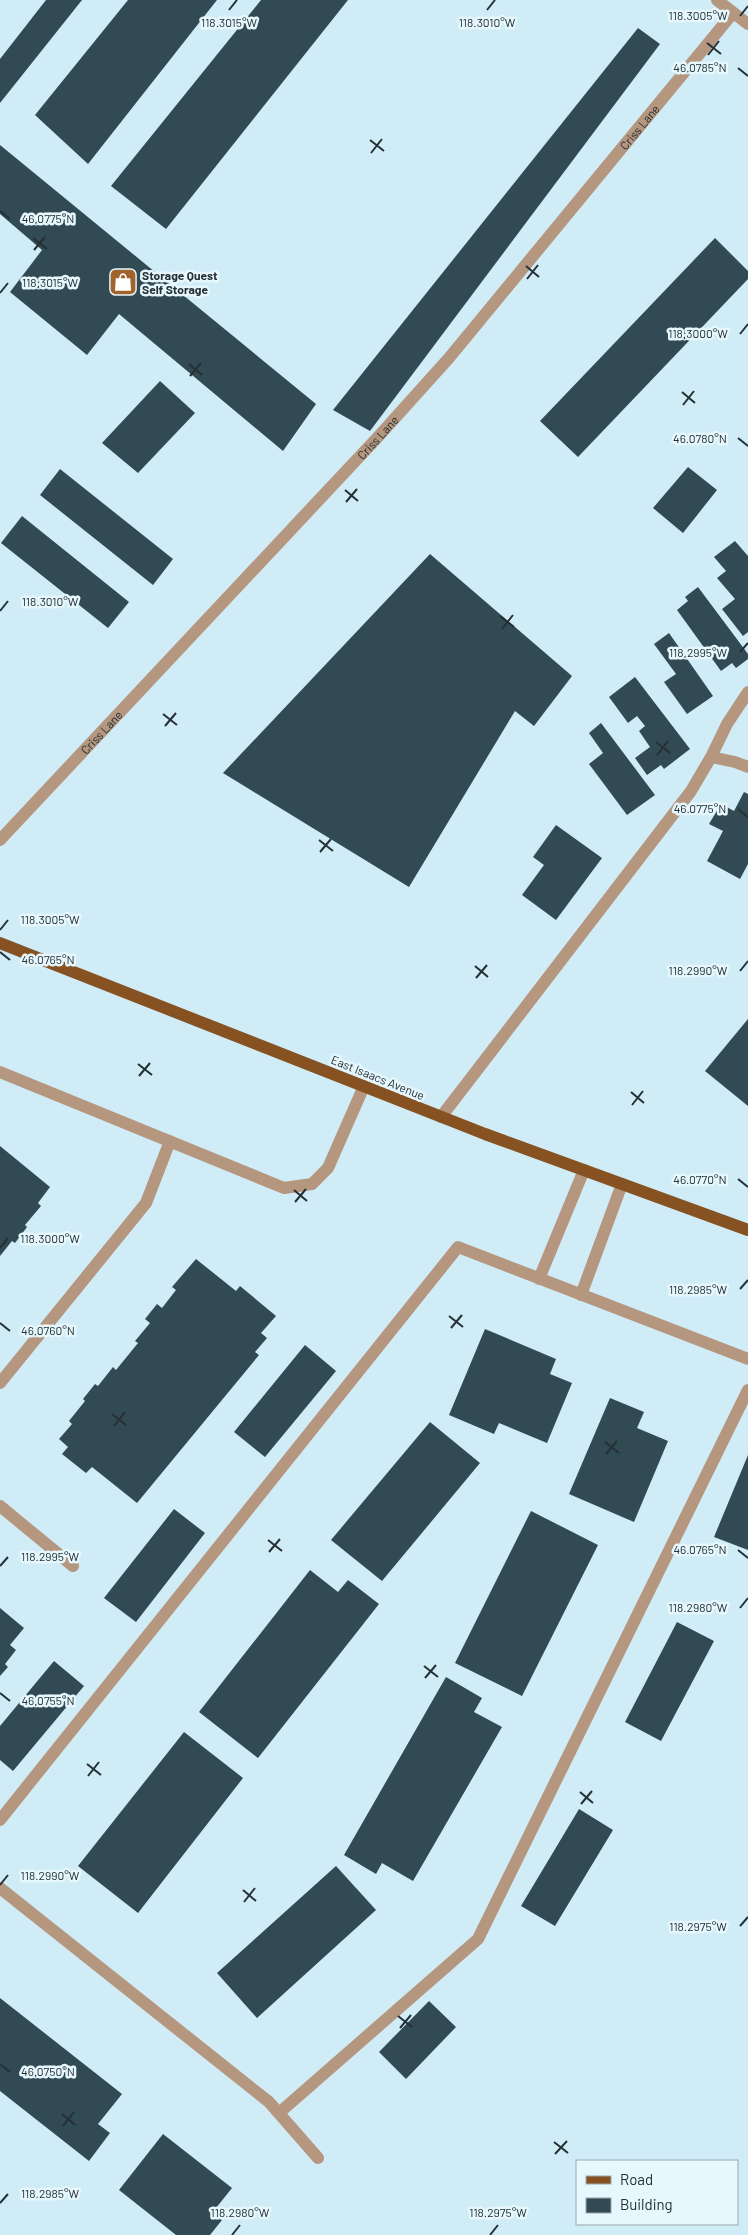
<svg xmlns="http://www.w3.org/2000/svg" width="748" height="2235" font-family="Barlow,sans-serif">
<rect width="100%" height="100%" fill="#d0ecf7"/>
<!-- building -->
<path fill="#324a53" d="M46 0H82L0 103V59Z
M128 0H217L88 164 35 115Z
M261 0H348L166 229 111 186Z
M638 28 660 44 370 431 333 410Z
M0 145 316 404 283 451 119 314 87 355 10 292 42 250 0 214Z
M715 238 748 271V279L578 457 540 421Z
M160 381 195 413 138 473 102 443Z
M688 467 717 490 683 533 653 508Z
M60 469 173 559 153 585 40 495Z
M22 516 129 602 108 628 1 543Z
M735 541 748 556V632L743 636 722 609 735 599 717 578 726 571 714 557Z
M430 554 572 676 534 726 515 711 409 887 223 773Z
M698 587 748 654V659L736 668 732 663 721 671 677 610 688 601 685 597Z
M669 633 713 696 687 714 664 682 676 674 654 644Z
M635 677 690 749 664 769 661 765 647 775 635 758 650 747 639 731 645 726 637 716 628 723 609 697Z
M601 723 655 795 627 815 589 764 603 753 589 733Z
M744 792 748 794V864L740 879 707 861 723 831 709 824 721 804 734 811Z
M556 825 602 858 556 920 522 895 544 865 533 857Z
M748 1019V1106L705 1071Z
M0 1146 50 1187 38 1203 41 1206 25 1225 27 1227 15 1243 12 1241 0 1256Z
M196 1259 236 1291 240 1286 276 1316 261 1333 267 1338 255 1352 259 1355 137 1503 92 1467 86 1473 62 1454 68 1447 59 1439 72 1424 69 1421 85 1401 83 1399 95 1384 98 1386 113 1367 116 1370 138 1343 135 1341 150 1323 145 1319 157 1304 162 1308 176 1290 172 1287Z
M485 1329 556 1359 550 1374 572 1383 547 1443 499 1423 494 1434 449 1415Z
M305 1345 336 1371 265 1457 234 1432Z
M610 1398 644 1412 637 1428 668 1441 634 1522 569 1494Z
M430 1422 480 1463 382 1581 331 1540Z
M748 1455V1550L714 1537Z
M174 1509 205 1533 136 1622 104 1598Z
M531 1511 598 1545 522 1696 455 1663Z
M310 1570 338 1592 348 1580 379 1604 258 1758 199 1712Z
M0 1608 24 1628 10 1645 16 1650 5 1664 8 1667 0 1676Z
M677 1622 714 1641 661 1741 625 1722Z
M54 1661 84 1686 13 1771 0 1760V1726Z
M446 1677 482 1698 474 1712 502 1727 413 1881 382 1863 376 1874 344 1855Z
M184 1732 243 1778 138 1913 78 1866Z
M579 1809 613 1830 555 1926 521 1906Z
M336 1866 376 1910 257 2018 217 1973Z
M0 1998 122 2094 98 2124 110 2133 89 2161 0 2091Z
M429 2001 456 2027 406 2079 379 2052Z
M163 2134 232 2188 212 2213 222 2220 210 2235H176L119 2190Z"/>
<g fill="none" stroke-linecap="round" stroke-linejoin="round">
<!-- service -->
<path stroke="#b5967f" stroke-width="12" d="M748 692 727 724 711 757 735 762 748 767
M0 1072 284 1188 312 1184 328 1168 364 1086
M441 1117 691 791 711 757
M539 1279 584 1170
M581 1295 622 1184
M0 1383 146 1203 170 1141
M0 1506 73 1566
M0 1820 458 1247 748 1359
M0 1888 269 2102 318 2158
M279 2113 478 1939 748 1390"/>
<!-- minor -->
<path stroke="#b5967f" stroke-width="12" id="s1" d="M0 840 377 438 449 358 733 13"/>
<!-- tertiary -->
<path stroke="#b5967f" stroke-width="12" d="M717 0 748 24"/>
<!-- primary -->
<path stroke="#875222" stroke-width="12" d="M0 943 485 1134 748 1230"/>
</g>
<!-- ticks -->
<path fill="none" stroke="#253034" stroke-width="2" d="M229 10 237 0M487 10 495 0M740 16 748 6M707 43 721 54M708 55 719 41M738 68 748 76M370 140 384 151M371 153 382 139M0 211 10 219M33 238 47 249M34 250 45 237M526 266 539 277M527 279 538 265M0 293 8 283M740 334 748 324M189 364 202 375M190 376 201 363M682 392 695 403M683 405 694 391M738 438 748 446M345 490 358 501M346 502 357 489M0 611 8 601M500 616 514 627M502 629 513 615M740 652 748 643M163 714 177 725M165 726 176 713M656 742 670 753M657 755 668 741M738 809 748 817M319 840 333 851M320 852 331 839M0 930 8 920M0 952 10 960M475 966 488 977M740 971 748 961M476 978 487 965M138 1064 152 1075M139 1076 150 1063M631 1092 644 1103M632 1105 643 1091M738 1179 748 1187M294 1190 307 1201M295 1202 306 1189M0 1248 8 1238M740 1289 748 1280M449 1316 463 1327M0 1323 10 1331M451 1328 462 1315M112 1414 126 1425M114 1426 125 1412M605 1442 619 1453M606 1454 617 1441M268 1540 282 1551M738 1550 748 1558M269 1552 280 1539M0 1566 8 1557M740 1608 748 1598M424 1666 438 1677M425 1678 436 1665M0 1693 10 1701M87 1764 101 1775M88 1776 99 1762M580 1792 593 1803M581 1804 592 1791M0 1885 8 1875M243 1890 256 1901M244 1902 255 1888M740 1926 748 1917M398 2016 412 2027M400 2028 411 2015M0 2064 10 2072M62 2114 75 2125M63 2126 74 2112M554 2142 568 2153M555 2154 567 2141M0 2203 8 2194M232 2235 240 2225M490 2235 498 2225"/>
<!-- icons -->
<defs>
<symbol id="shop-square" viewBox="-11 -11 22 22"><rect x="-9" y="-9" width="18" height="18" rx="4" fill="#a2632b" stroke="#e6f7fe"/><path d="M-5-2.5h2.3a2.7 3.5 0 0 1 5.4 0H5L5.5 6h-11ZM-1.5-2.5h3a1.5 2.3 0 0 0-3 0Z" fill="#fff"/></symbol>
</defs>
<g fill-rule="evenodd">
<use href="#shop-square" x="107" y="266" width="32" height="32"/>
</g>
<g text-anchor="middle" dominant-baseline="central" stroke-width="5" stroke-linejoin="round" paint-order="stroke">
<!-- street labels -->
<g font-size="12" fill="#253034" stroke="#e6f7fe">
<text stroke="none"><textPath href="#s1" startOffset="958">Criss Lane</textPath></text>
<text stroke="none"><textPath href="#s1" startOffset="552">Criss Lane</textPath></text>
<text stroke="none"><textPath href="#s1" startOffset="148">Criss Lane</textPath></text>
<text transform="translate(378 1077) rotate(22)">East Isaacs Avenue</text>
</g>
<!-- poi labels -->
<g font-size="12" font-weight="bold" fill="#253034" stroke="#e6f7fe" text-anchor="start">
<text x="142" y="275">Storage Quest<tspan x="142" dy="14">Self Storage</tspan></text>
</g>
</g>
<g font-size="12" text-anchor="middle" fill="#253034" stroke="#e6f7fe" stroke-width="5" stroke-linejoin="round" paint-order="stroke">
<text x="698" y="20">118.3005°W</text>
<text x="487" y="27">118.3010°W</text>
<text x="229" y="27">118.3015°W</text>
<text x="700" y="72">46.0785°N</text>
<text x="48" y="223">46.0775°N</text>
<text x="50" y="287">118.3015°W</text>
<text x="698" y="338">118.3000°W</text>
<text x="700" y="443">46.0780°N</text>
<text x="50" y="606">118.3010°W</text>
<text x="698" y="657">118.2995°W</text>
<text x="700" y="813">46.0775°N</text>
<text x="50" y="924">118.3005°W</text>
<text x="48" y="964">46.0765°N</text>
<text x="698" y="975">118.2990°W</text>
<text x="700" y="1184">46.0770°N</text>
<text x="50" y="1243">118.3000°W</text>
<text x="698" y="1294">118.2985°W</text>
<text x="48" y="1335">46.0760°N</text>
<text x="700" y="1554">46.0765°N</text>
<text x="50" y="1561">118.2995°W</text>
<text x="698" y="1612">118.2980°W</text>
<text x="48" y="1705">46.0755°N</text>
<text x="50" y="1880">118.2990°W</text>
<text x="698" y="1931">118.2975°W</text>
<text x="48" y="2076">46.0750°N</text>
<text x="50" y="2198">118.2985°W</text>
<text x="240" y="2217">118.2980°W</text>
<text x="498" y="2217">118.2975°W</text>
</g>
<!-- legend -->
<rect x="576" y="2160" width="162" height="65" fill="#e6f7fe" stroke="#99a7ad"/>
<rect x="586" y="2176" width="25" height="8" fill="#875222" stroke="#99a7ad"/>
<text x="620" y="2185" font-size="15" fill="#253034">Road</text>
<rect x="586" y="2198" width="25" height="15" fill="#324a53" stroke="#99a7ad"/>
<text x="620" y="2210" font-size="15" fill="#253034">Building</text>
</svg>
